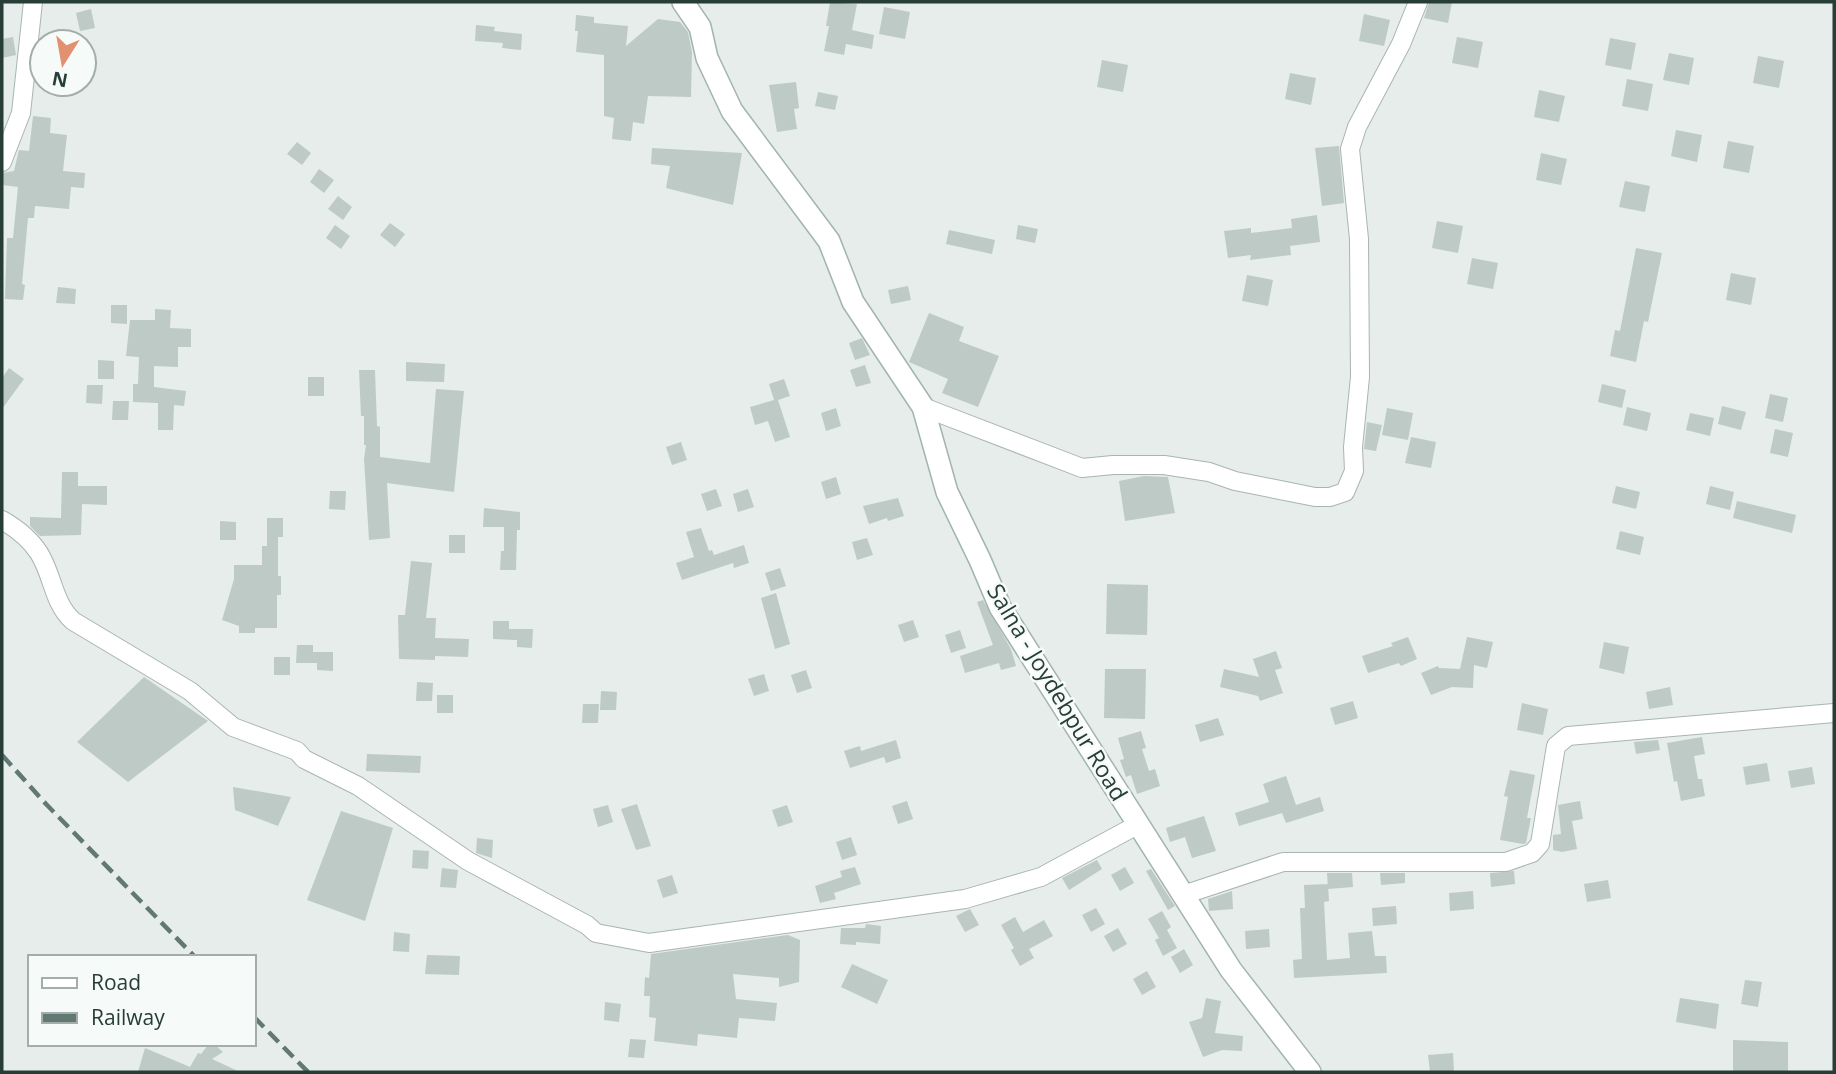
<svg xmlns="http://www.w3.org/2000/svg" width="1836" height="1074" font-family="'Open Sans',sans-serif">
<rect width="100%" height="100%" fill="#e6edea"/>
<!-- building -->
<path fill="#becac6" d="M830 2 857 4 852 30 874 35 872 49 846 44 844 55 824 51 829 26H826Z
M1429 2H1452L1448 23 1424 18Z
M884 7 910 12 905 39 879 34Z
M91 9 95 28 80 31 76 13Z
M1364 14 1390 20 1384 46 1359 41Z
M576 15 594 17V23L628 26 626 46 658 19 680 22 688 32 692 52 691 97 648 96 644 124 633 122 631 141 612 139 614 118 604 116V55L576 52 578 31H575Z
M476 25 495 27 494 31 522 34 521 50 502 48 503 43 475 41Z
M13 37 16 55 2 58V39Z
M1457 37 1483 42 1478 68 1452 63Z
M1610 38 1636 43 1631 70 1605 65Z
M1669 53 1694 58 1689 85 1663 80Z
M1758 56 1784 61 1779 88 1753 83Z
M1102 60 1128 65 1123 92 1097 87Z
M1290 73 1316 78 1311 105 1285 99Z
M1627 79 1653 84 1648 111 1622 106Z
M796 82 799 108 794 109 797 129 777 132 769 85Z
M1539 90 1565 96 1559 122 1534 117Z
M818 92 838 96 835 110 815 106Z
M33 116 51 118 50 133 67 135 63 171 85 173 84 188 71 187 69 209 35 206 34 218H28L22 284 25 285 23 300 5 299 7 238H13L18 187 2 185V173L14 171 19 150 29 151Z
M1676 130 1702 135 1697 162 1671 156Z
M1728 141 1754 146 1749 173 1723 168Z
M297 142 311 153 302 165 287 154Z
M1339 146 1344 203 1322 206 1315 148Z
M652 148 742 153 733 205 666 188 670 166 651 164Z
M1541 153 1567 159 1561 185 1536 180Z
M319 169 334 180 324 193 310 182Z
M1625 181 1650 186 1645 212 1619 207Z
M338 196 352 207 343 220 328 209Z
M1317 215 1320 242 1290 246 1291 255 1250 260 1251 255 1228 258 1224 231 1251 228V233L1292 228 1291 219Z
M1437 221 1463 226 1458 253 1432 248Z
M390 223 405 234 395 247 380 235Z
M335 225 350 236 341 249 326 238Z
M1018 225 1038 229 1035 243 1016 239Z
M949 230 995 240 992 254 946 244Z
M1636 248 1662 253 1648 322 1644 321 1636 362 1610 356 1615 330 1620 331Z
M1472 258 1498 263 1493 289 1467 284Z
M1731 273 1756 278 1751 305 1726 300Z
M1247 275 1273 280 1268 306 1242 301Z
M908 286 911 300 891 304 888 290Z
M58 287 76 289 75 304 56 303Z
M111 305H127V324L111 323Z
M155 309 171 310 170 328 191 329V347H178V367L154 366V387L186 391 184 406 174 405 173 430H158V403L133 402V384H138L139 357 126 356 130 320H155Z
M929 313 964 327 959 341 999 356 978 407 942 393 948 379 909 362Z
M862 338 870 355 855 360 849 343Z
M98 360 114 361V379H98Z
M406 362 445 364 444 382 406 381Z
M865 365 871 383 856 387 850 370Z
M9 368 24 379 2 409V378Z
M359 370H375L377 426 380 427V457L430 463 436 389 464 391 454 492 387 483 390 538 369 540 364 459 366 445H364V416H361Z
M308 377H324V396H308Z
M784 379 790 396 778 400 790 437 775 442 768 421 755 425 750 407 774 400 769 384Z
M1602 384 1626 390 1622 408 1598 402Z
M87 385H103L102 404 86 403Z
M1770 394 1788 398 1783 422 1765 418Z
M113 401H129L128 420H112Z
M1722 406 1746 412 1741 430 1718 424Z
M1627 407 1651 413 1647 431 1623 425Z
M836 408 841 426 826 431 821 413Z
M1387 408 1413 413 1408 440 1382 435Z
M1690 413 1714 418 1710 436 1686 430Z
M1367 422 1382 425 1376 451 1364 449Z
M1775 429 1793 433 1788 457 1770 453Z
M1411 437 1436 442 1431 468 1405 463Z
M681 442 687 460 672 465 666 447Z
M62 472H78V486H107V505L82 504 81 535 40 536 30 526V517L61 518Z
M1144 476 1168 477 1175 513 1125 521 1119 481Z
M836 477 841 494 826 499 821 482Z
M1616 486 1640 492 1636 509 1612 503Z
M1710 486 1734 492 1730 510 1706 504Z
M716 489 722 506 707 511 701 494Z
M748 489 754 507 738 512 733 494Z
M330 491H346L345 510 329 509Z
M898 498 904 516 888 521 887 518 869 524 863 506Z
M1737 501 1796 515 1792 533 1733 518Z
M484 508 520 512V530H517L516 570H500L501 551H504V527H483Z
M267 518H283V537H278V576H281V595H277V628H255V633H239V626L222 620 234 579V565H262V546H267Z
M220 521 236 522V540H220Z
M701 528 709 551 712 550 714 555 744 545 749 563 734 568 733 563 682 580 676 563 694 557 686 532Z
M1620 531 1644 537 1640 555 1616 549Z
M449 535H465V553H449Z
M867 538 873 555 857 560 852 542Z
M411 561 432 563 426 618H436L435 638 469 639 468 657 435 656V660L399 659 398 615H405Z
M780 568 786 586 771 591 765 573Z
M1107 584 1148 585 1147 635 1106 634Z
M776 593 790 644 775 649 761 598Z
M983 600 1011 649 1016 666 1001 670 999 663 965 673 960 656 993 645 977 602Z
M913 620 919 637 904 642 898 625Z
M493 621H509V629H533L532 648 517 647V640L493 639Z
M960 630 966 648 951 653 945 635Z
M1408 637 1417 659 1401 666 1399 663 1368 673 1362 656 1393 646 1391 643Z
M1467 637 1493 642 1487 668 1474 665 1473 688 1452 687 1431 695 1421 673 1438 666 1439 668 1460 669Z
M1604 642 1629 647 1624 674 1599 668Z
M297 645H313V652H333V671L317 670V663H296Z
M1276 651 1282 668 1275 670 1283 693 1260 701 1258 696 1220 687 1224 669 1259 677 1253 659Z
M274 657H290V675H274Z
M1105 669H1146L1145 719 1104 718Z
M806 670 812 688 797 693 791 675Z
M764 674 769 691 754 696 748 679Z
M144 677 208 721 128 782 77 742Z
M417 682 433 683 432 701H416Z
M1670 687 1673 705 1649 709 1646 692Z
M601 691 617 692 616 710H600Z
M437 695H453V713H437Z
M1353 701 1358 718 1335 725 1330 708Z
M1522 703 1548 709 1543 735 1517 730Z
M583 704H599L598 723H582Z
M1218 718 1224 735 1200 742 1195 725Z
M1141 731 1146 748 1142 749 1149 771 1155 769 1160 786 1137 794 1131 775 1126 777 1120 760 1124 759 1118 738Z
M1702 737 1705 754 1694 756 1698 779H1702L1705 796 1681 801 1677 781 1674 782 1667 743Z
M896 740 901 758 886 763 884 757 850 768 844 751 860 746 861 751Z
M1658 740 1660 750 1636 754 1634 742Z
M367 754 421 756 420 773 366 771Z
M1767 763 1770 781 1746 785 1743 767Z
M1812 767 1815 784 1791 788 1788 771Z
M1510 770 1535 775 1527 818H1531L1526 843 1523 844 1500 840 1508 797 1504 796Z
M1286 776 1296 805 1320 797 1324 811 1286 823 1282 813 1239 826 1235 813 1269 802 1263 784Z
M233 787 291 797 278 826 235 810Z
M907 801 913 819 898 824 892 806Z
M1580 801 1583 819 1572 821 1577 849 1562 852 1553 850V835L1561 834 1558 805Z
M637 804 651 846 636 850 621 809Z
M608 805 613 822 598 827 593 809Z
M787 805 793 822 778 827 772 810Z
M341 811 393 828 365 921 307 900Z
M1204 816 1216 851 1192 858 1185 837 1170 842 1166 828Z
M851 837 857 855 842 860 836 842Z
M477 838 493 840 492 858 476 853Z
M413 850 429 851 428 869 412 868Z
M1097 860 1102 869 1069 890 1062 878Z
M855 867 861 884 834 893 836 899 820 903 815 886 842 877 840 871Z
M1125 867 1134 883 1120 891 1111 875Z
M442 868 458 870 456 888 440 887Z
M1151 869 1175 906 1168 910 1146 871Z
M1514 871 1515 884 1491 887 1490 873Z
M1327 873H1352L1353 887 1328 889Z
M1380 873H1405V883L1381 885Z
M672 875 678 893 663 898 657 880Z
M1608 880 1611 898 1587 902 1584 884Z
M1328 884 1329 901 1324 902 1327 960 1350 958 1348 933 1372 931 1375 956H1386L1387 973 1294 978 1293 960 1302 959 1300 908H1305L1304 885Z
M1232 891 1233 909 1209 911 1208 899Z
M1473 891 1474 909 1450 911 1449 893Z
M1396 906 1397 924 1373 926 1372 908Z
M1096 908 1105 924 1091 932 1082 915Z
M970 909 979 925 965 932 956 916Z
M1162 911 1171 927 1167 930 1177 948 1163 956 1155 940 1159 938 1148 919Z
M1015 917 1023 932 1044 920 1053 936 1029 949 1034 958 1020 966 1011 950 1014 948 1001 925Z
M866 924 881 926 880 944 856 942V945L840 944 841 928H865Z
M1118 928 1127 944 1113 952 1104 936Z
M1269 929 1270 947 1246 949 1245 931Z
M394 932 410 934 409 952 393 951Z
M788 935 800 940 799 982 779 987V978L733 974 736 999 777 1003 775 1021 739 1018 737 1038 698 1034 697 1046 654 1041 656 1018 649 1017 650 996H644L645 977 649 978 651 954Z
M1184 949 1193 965 1180 973 1171 957Z
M427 955 460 956 459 975 425 974Z
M852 964 888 980 877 1004 841 987Z
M1147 971 1156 987 1142 995 1133 979Z
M1745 980 1762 982 1758 1007 1741 1004Z
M1206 998 1221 1001 1215 1033 1243 1036 1242 1051 1222 1050 1203 1057 1189 1022 1202 1018Z
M1680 998 1719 1004 1716 1029 1676 1022Z
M605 1002 621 1004 619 1022 604 1020Z
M630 1039 646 1040 644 1058 628 1057Z
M1733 1040 1788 1042V1072H1733Z
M209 1044H214L223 1052 212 1059 240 1072H138L145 1048 190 1067 198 1053 201 1054Z
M1453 1053 1454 1071 1430 1072 1428 1055Z"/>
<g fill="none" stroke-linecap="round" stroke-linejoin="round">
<defs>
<path id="minor" d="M2 162 21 113 33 2
M923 407 1082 468 1113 465H1164L1209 472 1235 481 1315 497H1330L1345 492 1354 471 1353 447 1360 377 1359 239 1350 149 1357 127 1401 44 1418 2
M2 520C16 528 30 539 39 553 53 575 53 603 73 621L190 691 233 727 297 751 304 759 358 786 468 861 587 925 596 933 649 943 965 899 1041 877 1139 824
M1183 895 1283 862H1506L1532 853 1540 844 1556 746 1568 736 1834 713"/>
<path id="secondary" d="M683 2 700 27 707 58 732 111 829 241 853 302 923 407 947 492 980 560 1000 607 1231 970 1310 1072"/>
</defs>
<!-- minor casing -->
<use href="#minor" stroke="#a9b5b1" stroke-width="20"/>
<!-- secondary casing -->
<use href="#secondary" stroke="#a2b4af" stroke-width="24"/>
<!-- minor -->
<use href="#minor" stroke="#fff" stroke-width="18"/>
<!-- secondary -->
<use href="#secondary" stroke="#fff" stroke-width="21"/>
<!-- rail -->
<path stroke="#627873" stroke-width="4.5" stroke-dasharray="14 7" stroke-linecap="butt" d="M2 755 46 804 195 957
M254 1017 308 1072"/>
</g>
<g text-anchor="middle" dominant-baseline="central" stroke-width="5" stroke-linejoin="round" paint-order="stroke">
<!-- street labels -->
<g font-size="23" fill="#273d38" stroke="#f6faf8">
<text transform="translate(1058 692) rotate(59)">Salna - Joydebpur Road</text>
</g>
</g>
<!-- border -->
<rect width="1836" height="1074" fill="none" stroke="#273d38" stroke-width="7"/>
<!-- legend -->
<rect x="28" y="955" width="228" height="91" fill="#f6faf8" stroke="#a3aeab" stroke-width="2"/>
<rect x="42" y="978" width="35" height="10" fill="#ffffff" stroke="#a3aeab" stroke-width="2"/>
<text x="91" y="990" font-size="21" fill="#273d38">Road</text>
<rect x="42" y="1013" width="35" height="10" fill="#627873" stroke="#a3aeab" stroke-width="2"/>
<text x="91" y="1025" font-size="21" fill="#273d38">Railway</text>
<!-- north arrow -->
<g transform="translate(63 63) rotate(191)"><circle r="33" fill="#f6faf8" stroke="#a3aeab" stroke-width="2"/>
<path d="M0-5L12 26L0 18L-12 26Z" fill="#e19070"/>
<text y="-10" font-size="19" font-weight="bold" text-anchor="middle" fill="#273d38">N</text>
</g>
</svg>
